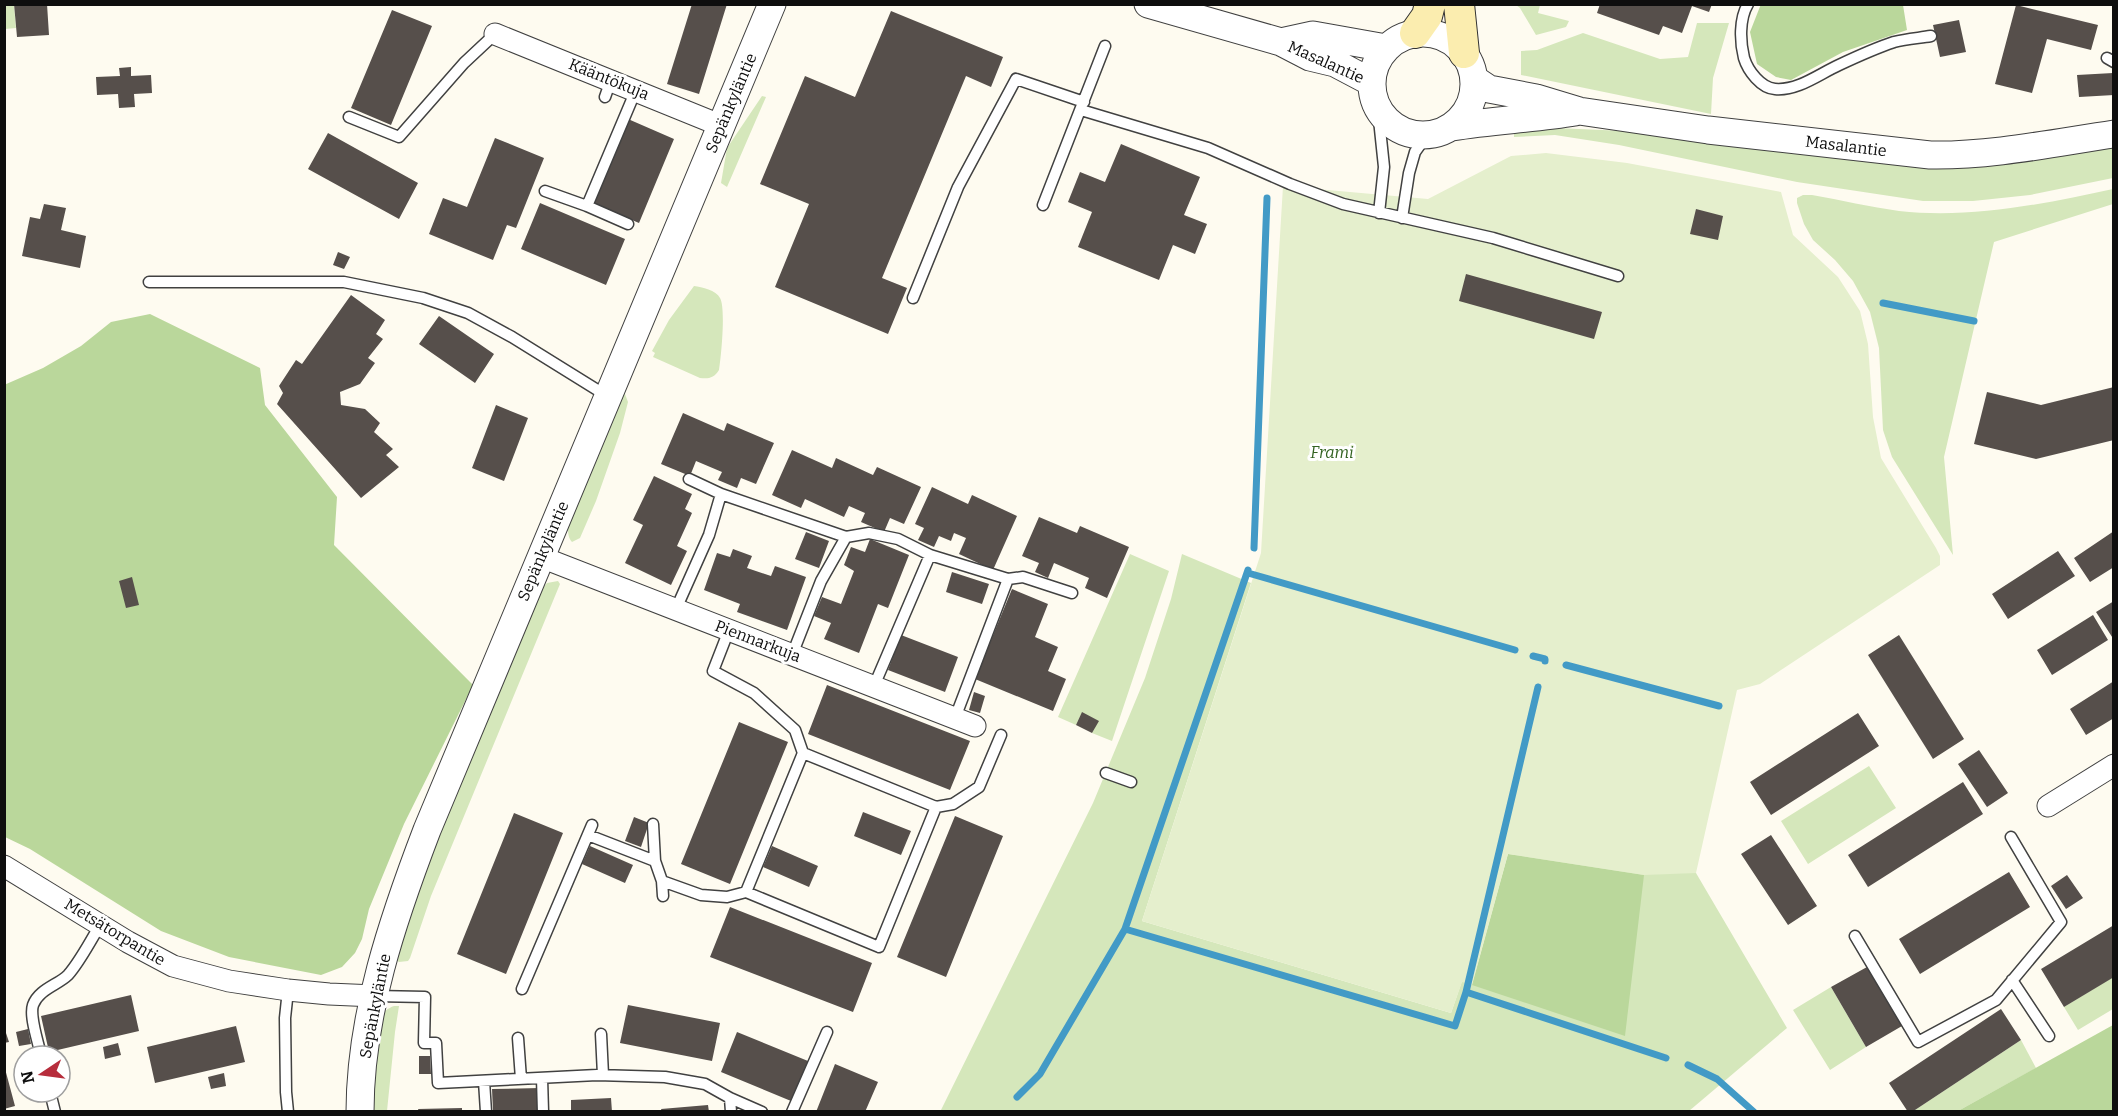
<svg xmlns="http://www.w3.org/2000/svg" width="2118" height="1116" font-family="Bitter,serif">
<rect width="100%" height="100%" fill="#fefbf0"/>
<!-- green -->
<path fill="#d5e7bb" d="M4 5H14L16 28 5 29Z
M1516 5H1540L1538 13 1569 21 1566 27 1536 35 1520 8Z
M1697 23H1729L1713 78 1711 114 1521 75V51L1537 50 1583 33 1660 59 1688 57Z
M762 96 766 97 727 187 721 183 727 148Z
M1556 128 1625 131 1866 162 1941 167 1982 166 2045 159 2113 147V178L2030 195 1973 201H1923L1797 182 1619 145 1555 135 1514 137V129Z
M2113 189V204L1994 242 1944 457 1953 555 1892 457 1883 430 1879 348 1870 312 1853 281 1835 260 1813 240 1804 224 1797 203V198L1803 195H1812C1841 200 1870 207 1899 211 1970 219 2044 204 2113 189Z
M694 286C702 287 716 290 720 298 726 308 721 358 719 370 714 378 709 379 700 378L653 357 655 353 652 351 669 320Z
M622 393 625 394 628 402 620 433 596 501 580 538 572 542C567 537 568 528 568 521Z
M1130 554 1169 571 1112 741 1092 733 1098 721 1082 713 1076 725 1058 717Z
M1182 554 1251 583 1142 921 1451 1013 1462 981 1472 984 1508 854 1696 873 1787 1028 1689 1111 940 1112 1093 803 1145 678 1171 599Z
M558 581 560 584 431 896 410 958 408 961 399 962 394 958 417 887 540 591 547 583Z
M1869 766 1896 808 1808 864 1781 821Z
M2113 977V1009L2078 1030 2064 1007Z
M1831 987 1866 1047 1830 1070 1793 1010Z
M394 1006H399L395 1032 387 1111 373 1112C373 1089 374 1039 381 1018 383 1012 388 1008 394 1006Z
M2021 1040 2036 1068 1958 1111 1912 1112Z"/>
<!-- forest -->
<path fill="#bad79b" d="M1761 4 1903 5 1907 30 1843 52 1791 80 1776 77 1757 64 1750 32Z
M150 314 260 368 265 405 337 497 334 545 473 685 404 824 369 909 362 939 355 953 342 967 321 975 229 957 161 931 30 849 5 837 4 385 43 368 81 346 111 322Z
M1508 854 1644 875 1625 1036 1472 985Z
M2113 1025V1111H1958Z"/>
<!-- pitch -->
<path fill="#e5efcd" d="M1546 153 1627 163 1781 192 1793 235 1838 277 1860 311 1868 344 1873 417 1881 458 1936 548 1940 556V565L1760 684 1737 690 1696 873 1644 875 1508 854 1472 985 1462 982 1451 1013 1142 921 1261 553 1283 186 1428 199 1511 156Z"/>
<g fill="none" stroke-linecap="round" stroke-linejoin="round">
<!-- stream -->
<path stroke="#429ac6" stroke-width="7" d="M1883 303 1974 321
M1254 548 1267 198
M1248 570 1125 929 1455 1026 1466 992 1666 1058
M1248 573 1515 650
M1533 656 1545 659V661
M1566 665 1719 706
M1466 992 1538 687
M1688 1065 1717 1079 1754 1112
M1017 1097 1040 1074 1125 929"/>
</g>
<!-- building -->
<path fill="#564f4b" d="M14 4H47L49 35 17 37Z
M692 4H727L699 94 667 84Z
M1600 4H1712L1709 12 1692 6 1682 33 1663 26 1659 35 1597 13Z
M2016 5 2098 25 2091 50 2047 39 2032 93 1995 84Z
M392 10 432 26 391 125 351 108Z
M891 11 1003 57 991 87 966 76 882 278 907 288 888 334 775 287 809 204 760 184 805 76 855 97Z
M1959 20 1966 52 1940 57 1933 25Z
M131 67V76L151 75 152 93 134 94 135 107 119 108 118 94 97 95 96 77 120 76 119 68Z
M2113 73 2114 95 2079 97 2077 75Z
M628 119 674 139 639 223 592 203Z
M328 133 418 183 399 219 308 169Z
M495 138 544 158 516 228 507 225 493 260 429 234 443 198 467 207Z
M1121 144 1200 177 1184 215 1207 224 1195 254 1173 245 1159 280 1078 247 1092 212 1068 202 1080 172 1105 182Z
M540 203 625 239 606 285 521 249Z
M44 204 66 208 61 230 86 236 80 268 22 256 30 217 40 219Z
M1696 209 1723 216 1718 240 1690 234Z
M338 252 350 257 344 269 333 265Z
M1466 274 1602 312 1594 339 1459 301Z
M351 295 385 320 376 334 383 339 368 358 375 363 360 384 340 392 341 405 365 409 380 423 374 432 393 449 386 455 399 467 361 498 277 404 283 393 279 386 296 360 302 364Z
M439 316 494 354 475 383 419 344Z
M2114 387V440L2036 459 1974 444 1987 392 2041 405Z
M496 405 528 418 504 481 472 468Z
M683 413 724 431 727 423 774 443 756 484 741 478 737 488 718 480 722 472 696 461 690 476 661 464Z
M792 450 832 468 836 458 873 475 877 467 921 487 904 524 890 518 884 532 861 522 865 513 849 506 844 517 805 499 801 508 772 495Z
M654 476 692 494 685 509 692 513 677 546 687 551 671 585 625 563 643 525 633 520Z
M932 487 968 504 972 495 1017 516 993 570 959 554 966 538 954 533 951 541 939 536 934 547 918 540 924 528 915 524Z
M1039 517 1077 533 1080 526 1129 547 1107 598 1085 588 1089 578 1054 563 1048 578 1035 572 1039 563 1022 556Z
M2114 531V567L2090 582 2074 558Z
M806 532 829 541 819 568 795 559Z
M870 539 909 555 888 608 878 604 859 653 824 639 831 623 814 616 822 597 841 604 854 571 844 565 851 547 865 552Z
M733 549 752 556 747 568 771 576 775 566 806 577 787 630 737 612 740 604 704 590 717 553 730 557Z
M2058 551 2075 576 2008 619 1992 594Z
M952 572 989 584 982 604 946 592Z
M132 577 139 605 126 608 119 581Z
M1012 589 1048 604 1035 637 1058 647 1048 671 1066 679 1053 711 975 679Z
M2114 601V640L2096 612Z
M2093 615 2108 640 2052 675 2037 650Z
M901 635 958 657 945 692 888 670Z
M1899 635 1964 739 1933 759 1868 655Z
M2114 681V718L2086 735 2070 709Z
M827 685 970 741 950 790 808 734Z
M974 692 985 696 980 713 969 710Z
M1082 712 1099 721 1092 733 1076 725Z
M1858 713 1879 746 1771 815 1750 782Z
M739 722 788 742 730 884 681 864Z
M1979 750 2008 793 1987 807 1958 764Z
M1963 782 1983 814 1868 887 1848 855Z
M863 812 911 831 901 855 854 836Z
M514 813 563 833 506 974 457 954Z
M955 816 1003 836 946 977 897 957Z
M634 817 649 823 641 847 625 841Z
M1771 835 1817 906 1788 925 1741 854Z
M590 846 633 865 625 883 582 864Z
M772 846 818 866 809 887 763 867Z
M2009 872 2030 907 1920 974 1899 939Z
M2067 875 2083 898 2066 909 2051 886Z
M730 907 872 963 853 1012 710 957Z
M2114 925V977L2064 1007 2041 969Z
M1867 967 1902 1026 1866 1047 1831 987Z
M131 995 139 1031 49 1052 41 1016Z
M628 1005 720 1023 712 1061 620 1043Z
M2001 1009 2021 1040 1912 1112H1908L1889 1083Z
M236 1026 245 1062 155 1083 147 1047Z
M4 1027 9 1042 4 1043Z
M28 1029 31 1044 19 1046 16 1032Z
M737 1032 808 1061 791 1101 721 1072Z
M118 1043 121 1055 105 1059 103 1047Z
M419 1056H430L431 1074H419Z
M835 1064 878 1082 865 1112H816Z
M4 1065 15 1106 4 1109Z
M224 1073 226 1086 211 1089 208 1077Z
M540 1088V1112H493L492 1089Z
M611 1098 612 1112H571V1100Z
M708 1105 709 1112H662L661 1109Z
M462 1108V1112H419L418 1109Z"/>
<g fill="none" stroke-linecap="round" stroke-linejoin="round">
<defs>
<path id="service" d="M1748 4C1739 19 1740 42 1744 58 1748 71 1761 88 1775 89 1798 91 1819 74 1839 65 1856 57 1876 48 1894 42 1906 39 1919 38 1931 36
M2107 58 2114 62
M605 97 611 80
M1081 110 1208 148 1290 184 1343 204 1493 238 1618 276
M1378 110 1384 167 1379 213
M349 117 399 137 464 63 495 34
M545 191 587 206
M1043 205 1105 46
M1402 218 1409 173 1415 152 1427 135
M628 224 587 206 636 90
M149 282H344L423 298 468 313 512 337 607 396
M913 298 958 187 1016 79 1084 102
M721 494 846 537
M676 609 709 535 721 494 689 479
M729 630 713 671 754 693 795 730 803 753 936 807 879 947 746 892 803 753
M792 655 821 581 846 537 869 533 898 539 930 555 1008 579 1023 577 1072 593
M874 686 930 555
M955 718 1008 579
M1106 773 1131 782
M936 807 953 804 979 787 1001 735
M653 824 655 861 662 881 701 895 727 897 746 892
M588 835 655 861
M662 881 663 896
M1855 936 1918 1042 1996 1000 2061 922 2011 837
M2012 980 2049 1036
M522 989 592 825
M375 996 425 997 424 1043H436L438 1083 597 1075 665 1077 705 1084 730 1098 731 1112
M601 1034 603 1075
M518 1038 521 1079
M41 1056C39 1044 29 1017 33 1005 39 989 58 985 68 975 81 960 90 941 101 924
M542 1078 543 1112
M484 1081 486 1112
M50 1092 55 1112
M730 1098 762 1112
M288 1112 286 1092 285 1018 288 990
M792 1112 827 1032"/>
<path id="minor" d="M495 34 722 126
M541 557 975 726
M2048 806 2114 765
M4 866 128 942 173 966 229 981 288 990 329 994 375 996"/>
<path id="tertiary" d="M1148 4 1281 42 1310 57 1335 63 1371 82
M1372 84a51 51 0 1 1 102 0a51 51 0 1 1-102 0Z
M1281 42 1313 35 1386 48
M1474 79 1489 89 1536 98 1579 111 1708 130 1930 155C1991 156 2053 143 2114 134
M1452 127C1493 120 1534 119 1575 112
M360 1112C360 1015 393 919 427 830L772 4"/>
<path id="secondary" d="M1459 4 1464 53
M1415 33 1427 16 1430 4"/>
</defs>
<!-- service casing -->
<use href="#service" stroke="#414141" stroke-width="13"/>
<!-- minor casing -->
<use href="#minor" stroke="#414141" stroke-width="23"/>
<!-- tertiary casing -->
<use href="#tertiary" stroke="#414141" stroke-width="29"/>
<!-- secondary casing -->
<use href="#secondary" stroke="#303030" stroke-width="32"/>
<!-- service -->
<use href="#service" stroke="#fff" stroke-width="10"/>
<!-- minor -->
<use href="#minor" stroke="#fff" stroke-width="21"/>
<!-- tertiary -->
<use href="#tertiary" stroke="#fff" stroke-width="27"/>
<!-- secondary -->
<use href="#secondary" stroke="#fbedaf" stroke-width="30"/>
</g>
<g text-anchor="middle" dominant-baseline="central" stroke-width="6" stroke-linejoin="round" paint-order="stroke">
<!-- street labels -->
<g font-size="16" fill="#0e0e0e" stroke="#fff">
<text transform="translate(1326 62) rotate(24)">Masalantie</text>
<text transform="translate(609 79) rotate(22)">Kääntökuja</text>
<text transform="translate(731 103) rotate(-67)">Sepänkyläntie</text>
<text transform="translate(1846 146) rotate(7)">Masalantie</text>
<text transform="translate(543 551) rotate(-67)">Sepänkyläntie</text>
<text transform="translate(758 641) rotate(21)">Piennarkuja</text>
<text transform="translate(115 932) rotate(31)">Metsätorpantie</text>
<text transform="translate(375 1006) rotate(-79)">Sepänkyläntie</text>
</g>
<!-- park labels -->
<g font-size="16" font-style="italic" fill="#336322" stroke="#fff">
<text x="1332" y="452">Frami</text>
</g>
</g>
<!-- border -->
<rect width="2118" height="1116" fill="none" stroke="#0e0e0e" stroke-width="12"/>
<!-- north arrow -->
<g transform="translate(42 1074) rotate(257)"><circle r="28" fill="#ffffff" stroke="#9f9f9f" stroke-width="1.5"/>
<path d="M0-4.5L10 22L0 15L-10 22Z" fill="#b72d3c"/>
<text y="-9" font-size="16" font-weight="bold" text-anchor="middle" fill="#0e0e0e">N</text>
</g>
</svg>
